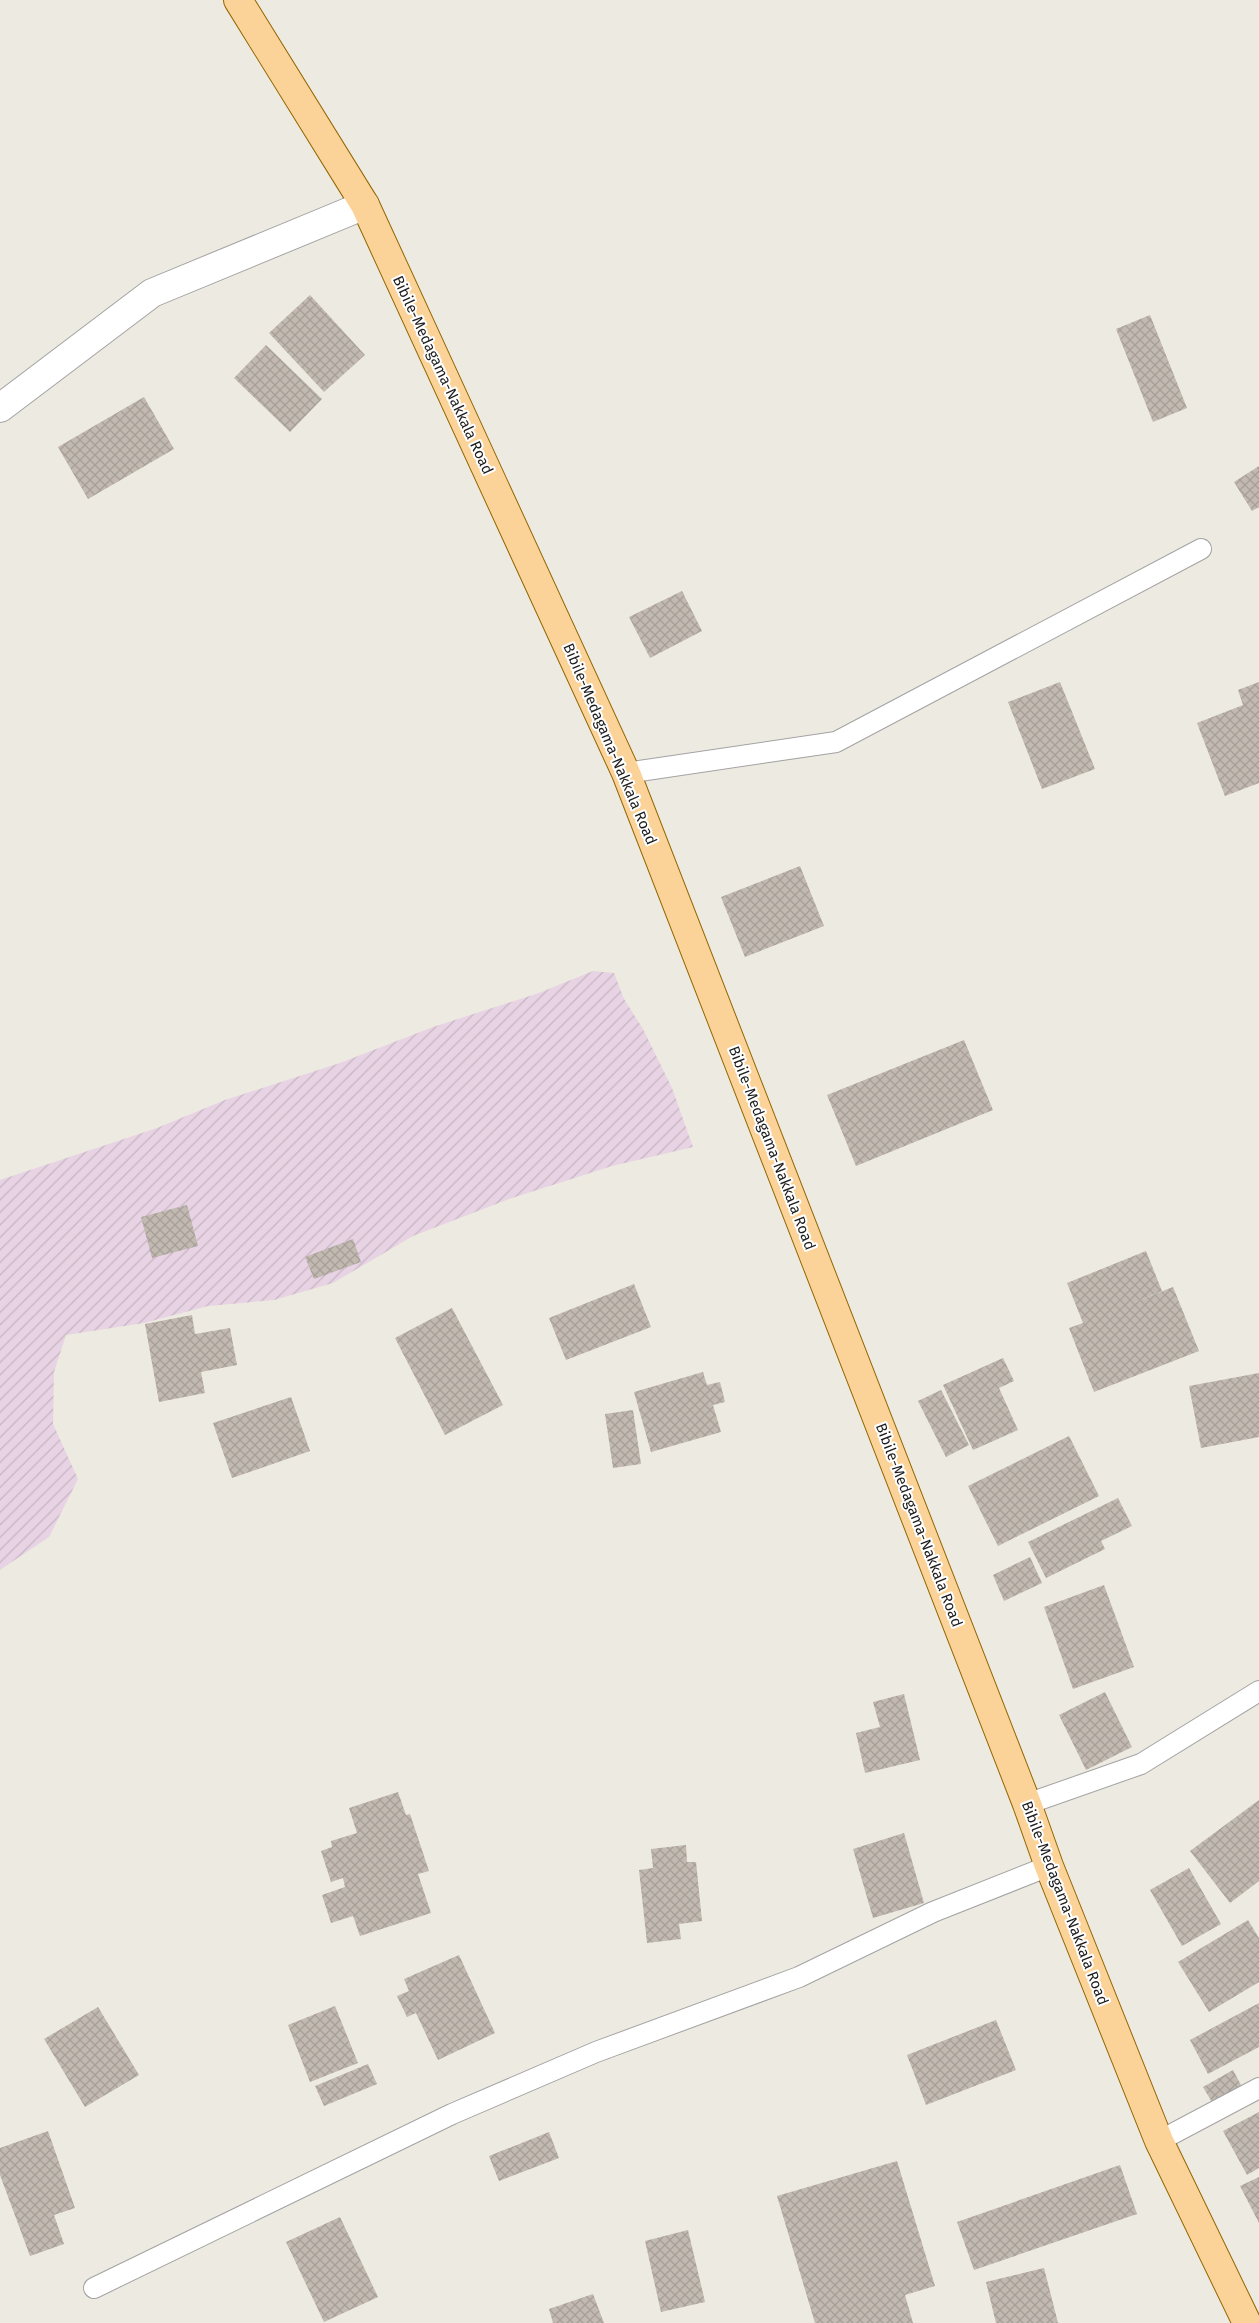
<svg xmlns="http://www.w3.org/2000/svg" width="1259" height="2323" font-family="'Fira Sans',sans-serif">
<defs>
<pattern id="industrial-furrows" width="10" height="10" patternUnits="userSpaceOnUse" patternTransform="scale(1.25)"><rect width="10" height="10" fill="#e7d3e3"/><path d="M-1 1l2-2M0 10L10 0M9 11l2-2" fill="none" stroke="#c6b5c2"/></pattern>
<pattern id="building-cross-hatch" width="8" height="8" patternUnits="userSpaceOnUse" patternTransform="scale(1.25)"><rect width="8" height="8" fill="#c2b9b1"/><path d="M0 0l8 8M0 8l8-8" fill="none" stroke="#a69e98"/></pattern>
</defs>
<rect width="100%" height="100%" fill="#edeae1"/>
<!-- industrial -->
<path fill="url(#industrial-furrows)" d="M593 971 614 973 624 999 643 1029 672 1088 693 1147 612 1166 509 1199 413 1236 333 1283 274 1300 208 1306 144 1323 66 1335 54 1372 53 1424 78 1479 49 1537 0 1570V1180L157 1128 225 1100 340 1063 433 1027 539 993Z"/>
<!-- building -->
<path fill="url(#building-cross-hatch)" d="M310 295 365 355 324 392 269 333Z
M1150 315 1187 408 1153 422 1116 329Z
M266 345 322 399 290 432 234 378Z
M144 397 174 449 88 499 58 447Z
M1259 466V507L1252 511 1234 482Z
M682 591 702 631 650 658 629 617Z
M1060 682 1095 769 1042 789 1008 702Z
M1259 682V783L1225 796 1197 723 1243 705 1238 690Z
M800 866 824 926 745 957 721 897Z
M964 1040 993 1110 856 1166 827 1095Z
M187 1205 198 1246 152 1258 141 1217Z
M353 1239 361 1262 314 1279 305 1257Z
M1146 1251 1162 1291 1125 1306 1173 1287 1199 1351 1094 1392 1069 1328 1083 1323 1067 1283Z
M634 1284 651 1327 566 1360 549 1318Z
M452 1308 503 1405 445 1435 395 1338Z
M192 1315 195 1334 230 1328 237 1365 201 1372 205 1393 159 1402 145 1324Z
M1003 1358 1014 1381 999 1388 1018 1430 973 1450 943 1385Z
M703 1372 707 1385 720 1382 725 1402 713 1405 721 1432 651 1452 634 1392Z
M1259 1373V1437L1201 1448 1189 1386Z
M941 1390 969 1445 946 1457 918 1401Z
M291 1397 310 1451 232 1478 213 1423Z
M633 1410 641 1464 613 1468 605 1414Z
M1069 1436 1099 1496 998 1546 968 1486Z
M1118 1498 1132 1526 1101 1541 1105 1549 1046 1578 1028 1542Z
M1030 1557 1042 1583 1004 1601 993 1575Z
M1104 1585 1134 1667 1073 1689 1044 1607Z
M1105 1692 1132 1747 1086 1770 1059 1715Z
M904 1694 920 1760 865 1773 856 1733 880 1727 873 1702Z
M398 1792 406 1815 410 1814 429 1871 418 1874 431 1913 360 1936 353 1916 331 1923 322 1895 345 1887 343 1878 331 1882 321 1851 332 1847 331 1841 357 1833 349 1808Z
M1259 1800V1881L1230 1903 1190 1851Z
M904 1833 924 1903 873 1918 853 1849Z
M686 1845 687 1862H696L702 1921 679 1924 681 1939 647 1943 639 1870 653 1868 651 1849Z
M1189 1868 1221 1924 1182 1946 1150 1890Z
M1248 1920 1259 1938V1982L1209 2012 1178 1962Z
M459 1955 495 2033 438 2060 416 2013 407 2017 397 1996 409 1991 404 1979Z
M1259 2003V2047L1208 2074 1190 2040Z
M335 2006 358 2063 310 2082 288 2025Z
M98 2007 139 2075 85 2107 44 2039Z
M996 2020 1016 2070 926 2105 907 2055Z
M368 2064 377 2084 324 2106 315 2086Z
M1233 2070 1242 2087 1213 2104 1203 2087Z
M1259 2112V2168L1247 2175 1223 2131Z
M48 2131 75 2208 54 2215 64 2244 30 2256 0 2175V2148Z
M549 2132 559 2158 499 2181 489 2156Z
M897 2161 935 2286 905 2295 913 2323H815L777 2196Z
M1120 2165 1137 2214 974 2270 957 2222Z
M1259 2177V2223L1240 2186Z
M340 2217 378 2297 324 2322 286 2242Z
M688 2230 705 2302 661 2312 645 2241Z
M1044 2268 1058 2323H996L986 2282Z
M593 2294 604 2323H553L549 2309Z"/>
<g fill="none" stroke-linecap="round" stroke-linejoin="round">
<defs>
<path id="lane" d="M626 773 836 742 1201 549
M1027 1804 1141 1764 1259 1691
M1159 2141 1259 2088
M94 2288 452 2114 596 2052 799 1977 933 1912 1049 1866"/>
<path id="street" d="M0 408 152 293 365 205"/>
<path id="primary" d="M238 0 365 205 626 773 1027 1804 1049 1866 1159 2141 1247 2323"/>
</defs>
<!-- lane casing -->
<use href="#lane" stroke="#a3a3a3" stroke-width="22"/>
<!-- street casing -->
<use href="#street" stroke="#a3a3a3" stroke-width="30"/>
<!-- primary casing -->
<use href="#primary" stroke="#936600" stroke-width="30"/>
<!-- lane -->
<use href="#lane" stroke="#fff" stroke-width="20"/>
<!-- street -->
<use href="#street" stroke="#fff" stroke-width="28"/>
<!-- primary -->
<use href="#primary" stroke="#fbd399" stroke-width="28"/>
</g>
<g text-anchor="middle" dominant-baseline="central" stroke-width="4" stroke-linejoin="round" paint-order="stroke">
<!-- street labels -->
<g font-size="15" fill="#1c1c1c" stroke="#fff">
<text transform="translate(443 375) rotate(65)">Bibile-Medagama-Nakkala Road</text>
<text transform="translate(610 744) rotate(67)">Bibile-Medagama-Nakkala Road</text>
<text transform="translate(772 1148) rotate(69)">Bibile-Medagama-Nakkala Road</text>
<text transform="translate(919 1525) rotate(69)">Bibile-Medagama-Nakkala Road</text>
<text transform="translate(1065 1903) rotate(69)">Bibile-Medagama-Nakkala Road</text>
</g>
</g>
</svg>
